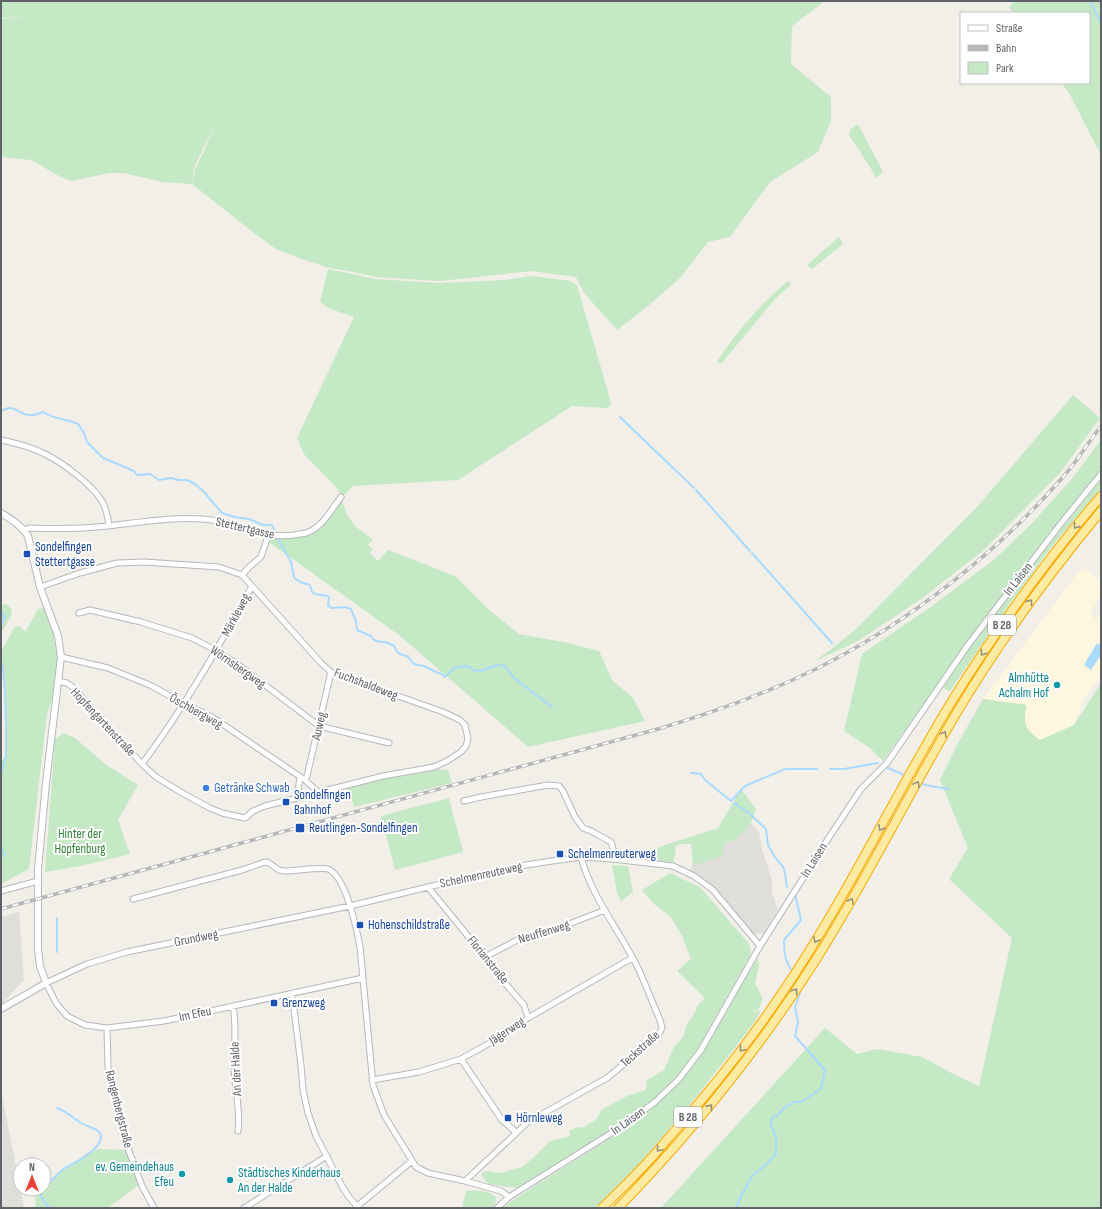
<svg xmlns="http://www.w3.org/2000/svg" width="1102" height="1209" font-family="'Sofia Sans Condensed',sans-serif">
<rect width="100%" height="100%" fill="#f1efe8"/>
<!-- commercial -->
<path fill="#fef7e0" d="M1082 567 1101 580V595L1090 613 1095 619 1100 615H1101V675L1084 698 1074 725 1040 740 1028 731 1023 718 1026 705 983 699Z"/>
<!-- industrial -->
<path fill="#e0deda" d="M751 823 759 832 762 849 772 880V894L778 909 764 933 752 934 714 888 690 872 693 863 700 864 725 843 736 840Z
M19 912 24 980 1 1005V917Z
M1 1094 2 1095 24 1208H1Z"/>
<!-- green -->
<path fill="#c5e8c5" d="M1 1H825L792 26 791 64 831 97V121L818 152 770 182 730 237 708 242 680 278 648 306 617 330 584 293 576 277 532 271 440 281 376 277 349 271 329 268 302 259 276 249 254 233 192 184 195 169 204 151 214 126 194 168 192 184 162 182 124 173H109L71 181 57 175 31 160 1 157V19L24 16 1 18Z
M1015 1H1101V155L1069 93 1062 83H1089V13H1014L1009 7Z
M858 124 883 172 876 178 870 167 849 135C849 129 853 127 858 124Z
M839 237 843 244 812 269 807 265Z
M328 269 375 279 439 283 505 280 531 276 570 281 577 285 610 399 611 405 609 407 605 408 572 406 458 480 353 486 342 497 336 487 304 454 297 438 354 317 328 308 320 302Z
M788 281 791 285 775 299 721 364 717 362C737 332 760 304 788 281Z
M1073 395 1100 418 1060 473 985 549 924 597 858 641 813 662 834 647 856 629 977 507Z
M1101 440V470L967 644 883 761 870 748 844 731 862 654 932 606 995 559 1033 522 1071 480Z
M1101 479V488L1050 549 1008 606 950 691 943 688 970 646 984 627Z
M341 498 347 515 355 526 373 540 368 545 373 549 370 553 378 561 388 550 455 576 488 609 519 634 568 643 599 651 612 680 633 698 645 721 528 747 399 635 252 530C271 534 302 537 318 523 327 516 334 506 341 498Z
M6 604C12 608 13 611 10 618 7 622 6 626 3 630L1 631V605Z
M43 608 48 609 58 636V681L47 714 29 869 1 884V761L7 755 6 692 4 668 2 673 1 672V651L15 627 18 626 21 627 22 630 26 631 38 609Z
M1101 683V1208H661L825 1028 857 1054 877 1049 922 1057 955 1075 979 1086 1012 938 949 879 968 848 940 780 957 745 983 699 1027 705C1022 724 1025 729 1040 740L1074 725Z
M64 733 75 738 105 764 138 785 118 820 130 854 81 866 45 872 55 739Z
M434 769 448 770 452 783 354 807 347 785Z
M741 789 756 809 751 823 736 840 725 843 722 856 700 864 693 863 691 844H681L676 846 673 866 651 860 656 848 718 828Z
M449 798 463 852 395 870 381 816Z
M612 865 628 866 633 892 621 901 617 892Z
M670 873 700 887 749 944 751 954 697 1050 676 1078 654 1099 619 1126 517 1188 488 1184 481 1174 486 1171 501 1173 522 1167 533 1158 550 1141 570 1136 569 1131 575 1128 584 1127 597 1119 601 1110 627 1096 646 1090 647 1080 664 1070 674 1047 683 1037 687 1024 695 1012 698 1005 705 998 677 971 691 959 682 936 671 917 654 904 642 890Z
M758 958 759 966 755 983 763 999 758 1010 749 1012 761 1011 751 1027 685 1111 635 1168 595 1208H503L513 1200 623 1130 657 1104 680 1080Z
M99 1149 129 1150 142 1183 107 1208H36L35 1198 39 1194 40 1189H44V1186L49 1183 63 1169 79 1160 87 1153Z
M466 1191C475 1191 490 1189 496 1198L495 1205 492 1208H462Z"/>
<!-- water -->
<path fill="#aadaff" d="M1097 643 1101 645V655L1091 670 1084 665Z"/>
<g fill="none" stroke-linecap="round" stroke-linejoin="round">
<!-- stream -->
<path stroke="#aadaff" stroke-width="2" d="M1090 1 1101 23
M1 411C15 403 16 413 28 415 33 416 38 414 43 412 54 419 66 419 78 424L84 433 87 442 103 458 134 471 137 475 150 474 159 480 171 478 179 480H187L195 484 204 492 222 513 235 517 249 519 263 525H272L274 529
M620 417 694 488
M696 490 750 551
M277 538 282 546 291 562 294 577C294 578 299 581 300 582 309 586 309 580 312 592 317 596 323 594 329 597L328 606 332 608 345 607 351 609 356 621 357 630 371 636 374 640 380 642H386L394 646C397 653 399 655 407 656L414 664 424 666 438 673H440L445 677 454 668 468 666 473 670 481 671 498 665 505 666 514 678 552 707
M752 553 832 643
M1 611 5 617 1 625
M1 663 3 667 5 692 6 727V755L2 770 1 771
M886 767 906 776
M830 769H844L878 763
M691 773 701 774 705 780 731 801 745 786 785 769H817
M919 782 925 785 948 789
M734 803 750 814 766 829 768 845 774 856 784 868 787 887
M1 847 5 856
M57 918V952
M793 973C785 960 784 954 784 940L801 920 795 894
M44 1187C52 1182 57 1173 65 1168 74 1163 107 1147 100 1133 97 1128 86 1126 81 1123 72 1117 67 1112 57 1108
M41 1189C39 1197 44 1202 50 1208
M736 1208 742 1194 752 1176 768 1163 776 1153V1137L771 1125 772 1118 779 1114 784 1108 794 1102H801L821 1089 825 1070 795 1036 798 1022 795 1007 800 993 799 989"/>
<defs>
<path id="minor" d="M1 440C16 443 31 447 45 454 63 463 96 487 104 505 107 512 108 519 109 526
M24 530 29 528C56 529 82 529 108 526 146 522 185 514 223 522 249 527 265 539 294 535 298 534 302 534 306 533 322 528 331 510 341 497
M242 575 248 568 261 557 268 536
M40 587 80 573 117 563 144 562 219 567 242 575 321 663 331 672 443 712 460 720 465 725 468 739 466 746 461 752 447 761 434 767 383 776 265 806 253 811 245 818 222 813 210 808 184 794 156 777 142 764 94 712 74 688 67 683 58 681
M79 613 90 610 141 622 192 638 217 651 240 666 319 726 389 743
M61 657 108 668 152 686 184 704 212 717 305 780 318 792
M142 764C184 708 218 648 252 586
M305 780 307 776 331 672
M297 798 300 777
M464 801 481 797 548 785 559 786 563 791 575 817 583 828 591 831 611 842 613 848V859
M428 887 485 957 491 967 524 1005 528 1018
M1 891 38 881
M133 899 242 870 265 862 269 863 279 870 285 871C293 871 322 867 328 869 346 876 357 930 360 947L373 1085 384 1115 416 1167 428 1173 465 1181 501 1191 509 1197
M485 957 519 939 551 931 605 910
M363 978 164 1021 107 1028 85 1025 67 1016 56 1003 46 983 87 964 127 952 350 906 428 887 520 866 552 861 581 857 613 859 673 866 694 876 713 890 760 946
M292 994 301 1065 303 1090 308 1113 316 1136 343 1188 349 1197 357 1206
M233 1006C237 1026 234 1046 234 1066 234 1087 241 1109 238 1131
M107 1028 108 1067 123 1135 142 1186 154 1208
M461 1059 502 1120 516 1132
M372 1080 419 1072 461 1059 497 1039 528 1018 632 958
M465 1181 528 1122 607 1078 658 1036 662 1028 660 1020C652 1002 645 982 636 964 618 929 591 895 581 857
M244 1208 327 1156
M355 1208 412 1161
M497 1208 509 1197 621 1127 655 1102 679 1079 701 1050 760 946 826 842 861 789 887 763 968 645 1059 526 1101 474"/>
<path id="tertiary" d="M1 513C11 519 21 525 28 536L40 587 58 636 61 657 46 783 38 869V950L40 966 46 983 1 1009"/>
<path id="trunk" d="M602 1208C614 1196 627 1184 639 1171 650 1160 661 1147 671 1135 717 1084 759 1029 796 972 851 887 895 796 947 709 993 634 1044 563 1101 496
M618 1208C693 1131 760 1048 817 958 868 877 910 791 959 709 1001 639 1049 574 1101 511"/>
</defs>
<!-- minor casing -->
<use href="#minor" stroke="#b5b8bc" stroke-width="7"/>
<!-- tertiary casing -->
<use href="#tertiary" stroke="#b5b8bc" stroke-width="8"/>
<!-- trunk casing -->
<use href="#trunk" stroke="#f9ab00" stroke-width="10"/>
<!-- minor -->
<use href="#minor" stroke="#fff" stroke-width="5"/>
<!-- tertiary -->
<use href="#tertiary" stroke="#fff" stroke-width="6"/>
<!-- trunk -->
<use href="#trunk" stroke="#feeaa1" stroke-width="8"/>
<defs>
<path id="rail" d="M1 909 658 729C712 713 765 694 816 669 908 623 996 554 1063 477 1077 461 1088 443 1101 426"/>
</defs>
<!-- rail casing -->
<use href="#rail" stroke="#b6b7b8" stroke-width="3.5"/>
<!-- rail -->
<use href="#rail" stroke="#fff" stroke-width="2" stroke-dasharray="6" stroke-linecap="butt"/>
</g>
<!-- one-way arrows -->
<defs><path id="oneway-chevron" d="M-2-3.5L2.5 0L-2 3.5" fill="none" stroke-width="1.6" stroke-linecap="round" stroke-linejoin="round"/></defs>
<g stroke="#97927c">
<use href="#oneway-chevron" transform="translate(1076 526) rotate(129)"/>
<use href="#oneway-chevron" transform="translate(1030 602) rotate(-54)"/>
<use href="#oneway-chevron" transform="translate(983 653) rotate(123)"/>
<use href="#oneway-chevron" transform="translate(944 734) rotate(-60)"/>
<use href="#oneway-chevron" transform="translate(917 784) rotate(-61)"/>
<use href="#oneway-chevron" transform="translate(881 828) rotate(119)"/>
<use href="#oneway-chevron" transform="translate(851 901) rotate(-60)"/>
<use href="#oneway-chevron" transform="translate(816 940) rotate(121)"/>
<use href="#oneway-chevron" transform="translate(795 991) rotate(-56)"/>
<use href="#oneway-chevron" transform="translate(742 1049) rotate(127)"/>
<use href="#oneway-chevron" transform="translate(710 1107) rotate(-51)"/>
<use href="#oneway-chevron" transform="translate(659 1149) rotate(131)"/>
</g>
<!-- markers -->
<g fill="#1a4fb4" stroke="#fff" stroke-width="1.5">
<rect x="23" y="550" width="8" height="8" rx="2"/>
<rect x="282" y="798" width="8" height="8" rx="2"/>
<rect x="295" y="823" width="10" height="10" rx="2"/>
<rect x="556" y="850" width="8" height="8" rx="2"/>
<rect x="356" y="921" width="8" height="8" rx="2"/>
<rect x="270" y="999" width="8" height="8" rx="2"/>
<rect x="504" y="1114" width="8" height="8" rx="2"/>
</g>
<g fill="#0f9aa8" stroke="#fff" stroke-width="1.5">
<circle cx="1057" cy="685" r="4"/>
<circle cx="182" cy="1174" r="4"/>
<circle cx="230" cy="1180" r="4"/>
</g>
<circle fill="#3f7fe0" stroke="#fff" stroke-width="1.5" cx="206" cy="788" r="4"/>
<g text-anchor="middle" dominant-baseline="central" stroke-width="4" stroke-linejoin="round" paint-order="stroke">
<!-- shield labels -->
<g fill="#fff" stroke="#8f9295" stroke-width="1">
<rect x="988" y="615" width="28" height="20" rx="3"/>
<rect x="674" y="1107" width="28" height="20" rx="3"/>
</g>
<g font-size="12" font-weight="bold" fill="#5f6368">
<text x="1002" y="625">B 28</text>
<text x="688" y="1117">B 28</text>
</g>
<!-- street labels -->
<g font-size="13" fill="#5f6368" stroke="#fff">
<text transform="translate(245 528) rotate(13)">Stettertgasse</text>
<text transform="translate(1018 579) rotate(-52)">In Laisen</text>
<text transform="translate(236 615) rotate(-62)">Märkleweg</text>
<text transform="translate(238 667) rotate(35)">Wörnsbergweg</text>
<text transform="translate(366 684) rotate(21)">Fuchshaldeweg</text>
<text transform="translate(196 711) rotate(29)">Öschbergweg</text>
<text transform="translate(103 722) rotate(47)">Hopfengartenstraße</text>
<text transform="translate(319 726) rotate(-77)">Auweg</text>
<text transform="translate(814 860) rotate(-58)">In Laisen</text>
<text transform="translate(481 875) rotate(-12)">Schelmenreuteweg</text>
<text transform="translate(544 932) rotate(-17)">Neuffenweg</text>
<text transform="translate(196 938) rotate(-11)">Grundweg</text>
<text transform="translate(488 960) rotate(51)">Florianstraße</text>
<text transform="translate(195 1014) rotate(-12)">Im Efeu</text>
<text transform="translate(507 1031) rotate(-33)">Jägerweg</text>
<text transform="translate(640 1049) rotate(-42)">Teckstraße</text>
<text transform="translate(236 1069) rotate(-93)">An der Halde</text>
<text transform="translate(119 1109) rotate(76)">Rangenbergstraße</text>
<text transform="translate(628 1121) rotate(-35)">In Laisen</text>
</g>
<!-- transit labels -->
<g font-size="13" fill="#164399" stroke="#fff" text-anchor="start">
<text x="35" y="547">Sondelfingen<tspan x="35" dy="15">Stettertgasse</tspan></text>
<text x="294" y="795">Sondelfingen<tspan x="294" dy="15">Bahnhof</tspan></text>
<text x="309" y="828">Reutlingen-Sondelfingen</text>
<text x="568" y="854">Schelmenreuterweg</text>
<text x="368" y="925">Hohenschildstraße</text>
<text x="282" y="1003">Grenzweg</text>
<text x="516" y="1118">Hörnleweg</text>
</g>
<!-- culture labels -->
<g font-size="13" fill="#0d838f" stroke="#fff" text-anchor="end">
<text x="1049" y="678">Almhütte<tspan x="1049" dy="15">Achalm Hof</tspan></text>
<text x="174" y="1167">ev. Gemeindehaus<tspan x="174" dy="15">Efeu</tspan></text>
<text x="238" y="1173" text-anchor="start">Städtisches Kinderhaus<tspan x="238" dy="15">An der Halde</tspan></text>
</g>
<!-- shop labels -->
<g font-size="13" fill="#366cbe" stroke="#fff" text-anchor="start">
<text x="214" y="788">Getränke Schwab</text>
</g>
<!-- park labels -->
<g font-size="13" fill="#348238" stroke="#fff">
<text x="80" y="834">Hinter der<tspan x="80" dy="15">Hopfenburg</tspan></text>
</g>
</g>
<!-- border -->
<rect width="1102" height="1209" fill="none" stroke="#5f6368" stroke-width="4"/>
<!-- legend -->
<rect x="960" y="12" width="130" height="72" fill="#ffffff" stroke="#bfc1c3"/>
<rect x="968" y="25" width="20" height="6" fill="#ffffff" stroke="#bfc1c3"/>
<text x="996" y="32" font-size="12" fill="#5f6368">Straße</text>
<rect x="968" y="45" width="20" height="6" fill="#b6b7b8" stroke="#bfc1c3"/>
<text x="996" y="52" font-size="12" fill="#5f6368">Bahn</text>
<rect x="968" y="62" width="20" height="12" fill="#c5e8c5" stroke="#bfc1c3"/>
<text x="996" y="72" font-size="12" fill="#5f6368">Park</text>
<!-- north arrow -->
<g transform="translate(32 1177)"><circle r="19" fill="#ffffff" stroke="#bfc1c3"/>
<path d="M0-3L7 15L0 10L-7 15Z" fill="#ea4335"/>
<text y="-6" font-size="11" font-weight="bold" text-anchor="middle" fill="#5f6368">N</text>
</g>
</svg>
